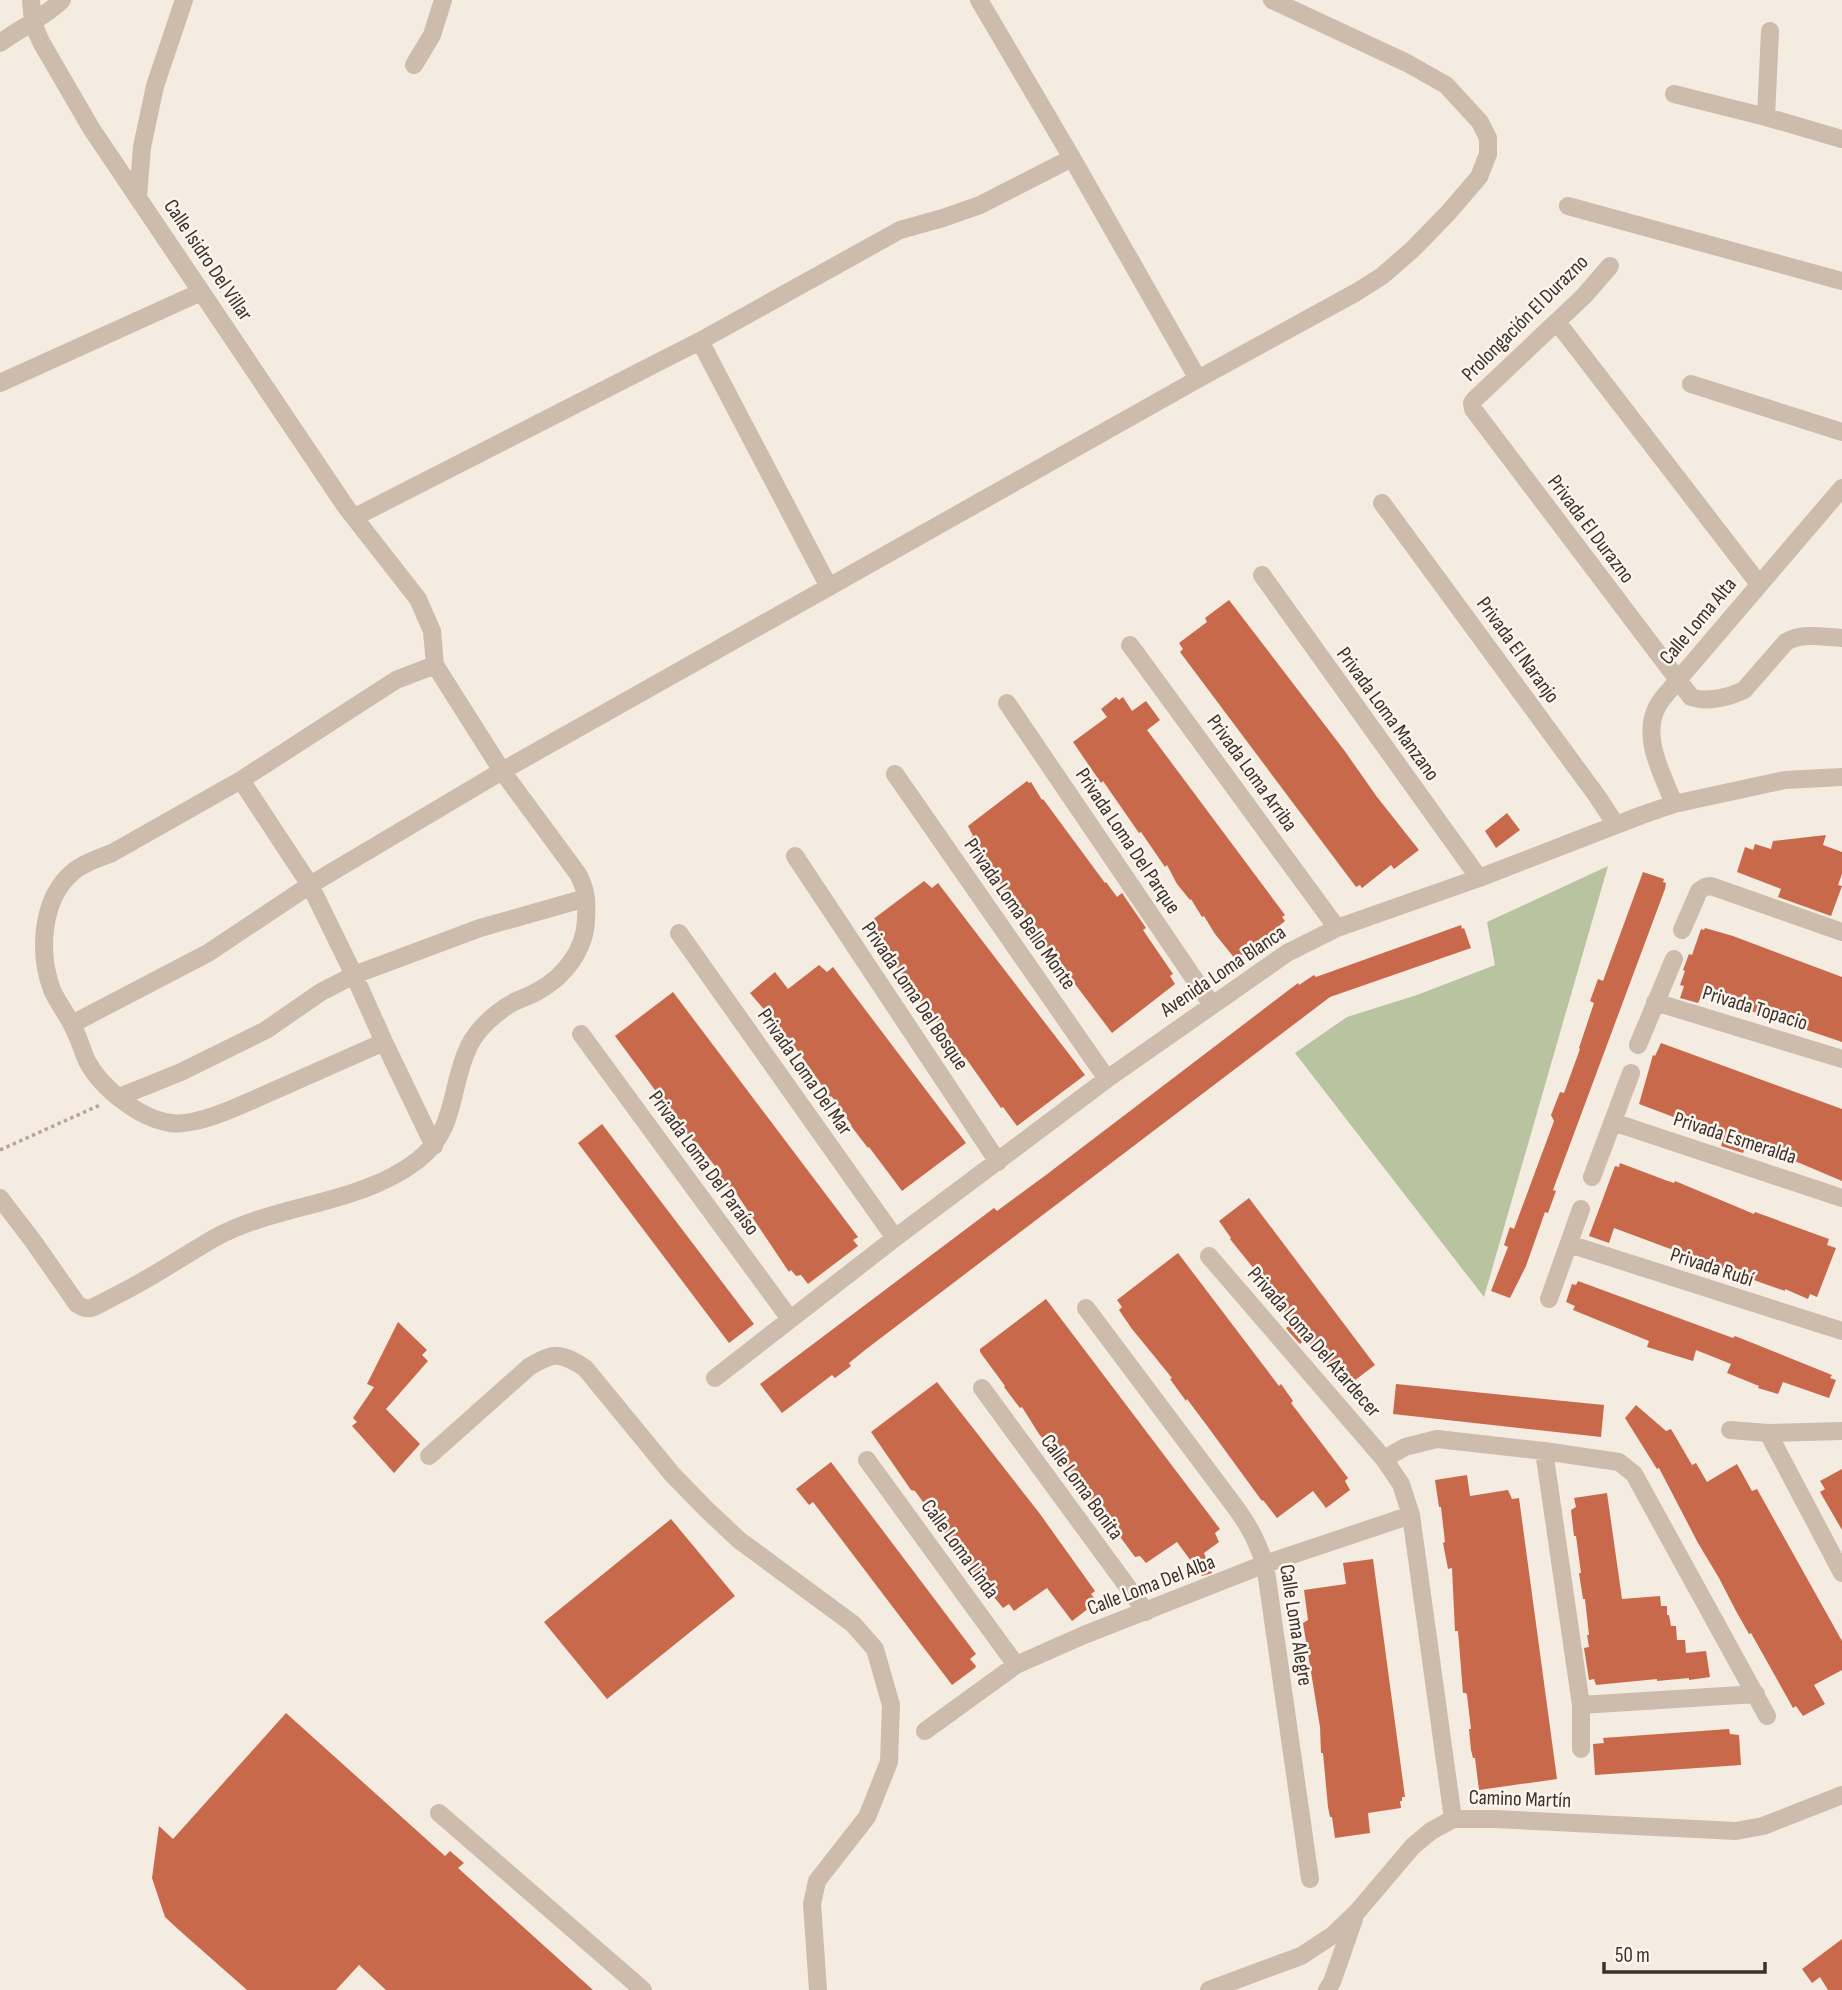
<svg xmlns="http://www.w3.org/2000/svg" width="1842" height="1990" font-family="'Sofia Sans Condensed',sans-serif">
<rect width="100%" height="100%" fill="#f4ebe1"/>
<!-- green -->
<path fill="#b8c4a0" d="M1608 866 1484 1297 1295 1053 1347 1017 1417 995 1495 965 1487 922Z"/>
<!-- building -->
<path fill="#c8694b" d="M1229 600 1344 750 1377 797 1419 850 1394 869 1391 865 1362 888 1360 885 1356 887 1180 652 1183 649 1179 643 1207 622 1205 618Z
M1116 697 1119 700 1123 697 1132 711 1146 701 1160 720 1147 730 1285 915 1282 917 1285 921 1236 960 1215 934 1204 916 1202 917 1191 899 1190 900 1177 884 1167 865 1165 867 1141 832 1139 833 1103 781 1101 783 1073 742 1107 717 1101 709Z
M1027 781 1029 783 1031 782 1042 800 1043 799 1105 883 1106 882 1117 897 1122 893 1146 928 1143 930 1173 974 1170 976 1175 984 1112 1033 967 841 973 836 968 826Z
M1507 813 1520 830 1496 848 1485 831Z
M1826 835 1823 845 1842 852V874L1838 885 1842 886 1831 916 1778 897 1781 889 1737 872 1745 847 1753 850 1755 844 1771 849 1773 841Z
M1643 872 1664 879 1663 882 1666 883 1665 889 1553 1190 1556 1191 1548 1213 1545 1212 1526 1266 1510 1298 1491 1291 1508 1247 1504 1245 1510 1227 1514 1229 1554 1121 1551 1115 1560 1092 1564 1093 1580 1049 1579 1048 1594 1003 1590 1001 1598 979 1603 981Z
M924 881 932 888 938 883 1085 1075 1017 1126 1003 1107 1001 1108 965 1057 963 1058 947 1037 949 1036 922 1004 911 987 912 986 872 937 873 936 871 933 874 931 868 923Z
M1461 925 1462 929 1464 928 1471 948 1330 997 865 1350 849 1363 851 1366 835 1378 832 1375 782 1413 760 1384 994 1208 997 1211 1046 1175 1298 983 1299 985 1314 975 1316 977Z
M1705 928 1733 936 1842 977V1042L1733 1005 1734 1003 1702 995 1698 1003 1680 998 1684 986 1680 985 1685 971 1683 970 1689 954 1692 955 1701 929 1704 930Z
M819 965 827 972 833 967 966 1143 902 1191 869 1147 868 1148 851 1126H852L833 1098 831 1096 830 1097 795 1047 793 1045 791 1047 776 1026 777 1025 750 993 775 972 788 989Z
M673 992 858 1237 853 1240 858 1246 808 1284 801 1275 796 1276 791 1270 789 1272 736 1193 734 1194 716 1172 718 1170 697 1143 695 1144 615 1036Z
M1661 1043 1842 1109V1181L1802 1164 1747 1143 1743 1153 1721 1146 1724 1136 1639 1104 1653 1055 1655 1056Z
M602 1124 754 1324 729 1343 578 1143Z
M1620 1163 1665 1180 1674 1183 1675 1181 1754 1214 1755 1212 1829 1239 1827 1245 1836 1248 1817 1297 1810 1294 1808 1299 1785 1289V1291L1762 1283 1614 1228 1609 1243 1589 1236 1615 1166 1619 1167Z
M1249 1198 1375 1365 1350 1384 1345 1376 1339 1380 1325 1361 1322 1362 1305 1339 1300 1344 1290 1333 1286 1328 1293 1323 1269 1291 1271 1290 1230 1239 1231 1238 1219 1221Z
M1178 1253 1279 1386 1281 1384 1293 1401 1291 1403 1348 1478 1345 1481 1350 1490 1326 1508 1313 1491 1277 1518 1263 1500 1262 1501 1208 1427 1187 1399 1186 1401 1170 1379 1172 1378 1132 1329 1119 1310 1122 1307 1117 1300Z
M1578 1281 1733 1338 1735 1336 1832 1375 1830 1378 1836 1380 1829 1398 1783 1382 1778 1394 1758 1388 1759 1386 1727 1373 1731 1364 1696 1350 1693 1361 1647 1347 1649 1341 1573 1310 1575 1306 1566 1302 1572 1284 1576 1285Z
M1046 1299 1220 1529 1215 1533 1219 1542 1204 1553 1212 1573 1202 1576 1177 1542 1146 1563 1140 1556 1135 1557 1098 1507 1096 1509 1080 1487 1081 1486 1060 1457 1058 1458 1039 1434 1022 1407 1020 1408 1004 1387 1005 1386 980 1352V1349Z
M398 1322 427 1350 422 1355 428 1361 386 1409 420 1444 394 1473 352 1426 357 1422 353 1418 374 1387 367 1384Z
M937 1382 1040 1514 1095 1591 1091 1594 1097 1602 1072 1621 1047 1588 1014 1611 1009 1604 1003 1608 971 1569 972 1568 952 1541 933 1519 934 1517 915 1491 911 1490 871 1432Z
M1396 1384 1604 1405 1601 1437 1393 1414Z
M1636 1405 1666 1431 1671 1429 1692 1465 1696 1463 1707 1482 1737 1464 1752 1491 1757 1489 1842 1641V1670L1814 1685 1825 1704 1803 1716 1796 1706 1793 1708 1751 1633 1749 1634 1736 1611 1719 1578 1698 1543 1659 1468 1657 1469 1625 1418Z
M831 1462 976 1654 970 1659 976 1666 975 1668 952 1685 813 1502 809 1505 796 1489Z
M1842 1469V1530L1820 1492 1825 1489 1820 1481Z
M1467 1475 1470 1496 1508 1490 1512 1499 1519 1498 1557 1779 1479 1790 1475 1758H1473L1471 1750 1469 1729H1471L1467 1695 1466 1693H1463L1458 1631H1455L1452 1568 1448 1569 1443 1543 1445 1542 1441 1507H1439L1435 1480Z
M1607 1493 1622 1599 1660 1596 1661 1606H1667V1615H1669L1671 1626H1676L1677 1640H1685L1686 1653 1706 1651 1710 1677 1689 1680V1678L1657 1681V1679L1596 1685 1594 1679 1589 1680 1584 1648 1589 1647 1587 1635H1589L1585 1599H1583L1579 1573H1581L1576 1536H1574L1571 1510 1576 1507 1574 1498Z
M671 1519 735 1596 607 1699 544 1622Z
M1373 1559 1405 1797H1402V1801H1400L1401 1808 1368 1813 1370 1833 1335 1838 1332 1817H1330L1328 1807 1323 1753H1321L1320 1727 1303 1623 1308 1620 1304 1590 1346 1584 1343 1563Z
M286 1713 445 1856 450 1851 464 1863 458 1868 593 1990H386L359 1965 336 1990H247L179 1930 165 1917 152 1878 159 1826 173 1839Z
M1729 1729 1730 1734 1739 1735 1741 1765 1595 1775 1593 1744 1604 1743 1603 1738Z
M1842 1939V1990H1828L1820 1977 1812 1983 1802 1969Z"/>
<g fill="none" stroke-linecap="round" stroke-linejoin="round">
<!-- path -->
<path stroke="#b9a596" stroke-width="3.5" stroke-dasharray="3.5 3.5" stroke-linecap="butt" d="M0 1150 100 1105"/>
<!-- minor -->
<path stroke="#cdbbac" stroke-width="18" d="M979 0 1072 158 1198 379
M0 43C20 28 44 18 62 0
M414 65 432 35 443 0
M1674 94 1766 117 1842 139
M1766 117 1770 31
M138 197 142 147 155 86 184 0
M1568 206 1842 281
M1610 266 1584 296 1475 399 1472 403 1473 409 1691 697C1706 703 1730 697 1744 690L1786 642C1802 632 1824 637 1842 638
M1557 322 1759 584
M700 341 829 587
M0 383 201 292
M1691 384 1842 432
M1382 503 1597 796 1616 825
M355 517 700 341 900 230 943 218 980 205 1072 158
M1262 575 1479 878
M1130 645 1337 928
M1007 703 1212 1005
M895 774 1107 1079
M241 780 310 885 354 975 384 1042 434 1146
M1674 804C1663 775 1641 738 1657 707 1662 697 1672 688 1678 680L1842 488
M795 856 998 1162
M1682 930 1699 891 1705 887 1711 886 1842 932
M679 933 895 1238
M1655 1002 1842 1059
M72 1024 208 953 310 885 502 771 1198 379 1355 293 1382 276 1413 249 1448 213 1479 177 1488 154V138L1480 122 1446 85 1407 63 1272 0
M581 1034 790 1319
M384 1042C346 1059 309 1075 271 1092 246 1103 198 1127 171 1123 140 1119 101 1088 87 1061 82 1050 79 1038 73 1027 67 1014 58 1003 52 990 38 952 41 898 74 871 85 862 99 858 112 853L241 780 396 680 435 665
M1638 1045 1674 959
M119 1097 181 1072 266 1030 321 992 354 975 480 928 586 898
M1613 1122 1842 1198
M1592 1177 1631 1073
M0 1198 33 1241 77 1304C82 1307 85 1309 91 1308 99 1305 107 1300 115 1296 148 1280 179 1259 211 1240 275 1203 359 1206 418 1160 458 1128 449 1087 469 1046 478 1028 496 1012 514 1002 522 998 530 996 538 991 564 977 585 950 586 920 587 900 587 892 578 874L502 771 435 665 432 631 418 599 346 507 91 128 41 42 33 23 31 0
M1569 1244 1842 1331
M1209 1256 1384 1459
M1549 1299 1581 1209
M1086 1308 1236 1508C1250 1527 1257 1542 1265 1564L1310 1879
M715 1378 895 1238 1107 1079 1287 953 1337 928 1479 878 1642 815 1674 804 1785 780 1842 777
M982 1388 1146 1612
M1730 1430 1768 1433 1842 1431
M1768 1433 1842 1573
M1544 1451 1581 1705V1749
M429 1456 529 1367C554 1352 560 1352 585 1368L672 1474 705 1508 739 1540 853 1624 875 1649 891 1705 889 1762 867 1817 817 1881 812 1904 818 1990
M867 1460 1016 1665
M1581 1705 1756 1694
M925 1731 1016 1665 1084 1635 1265 1564 1411 1515
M439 1813 643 1990
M1453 1819 1411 1515 1401 1484 1384 1459 1405 1447 1437 1439 1544 1451 1619 1462 1634 1474 1767 1716
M1209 1990 1301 1956 1333 1935 1357 1912 1413 1846 1431 1831 1453 1819H1494L1736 1831 1763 1826 1842 1795
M1327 1990 1332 1982 1354 1919"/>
</g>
<g text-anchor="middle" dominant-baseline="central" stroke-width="5" stroke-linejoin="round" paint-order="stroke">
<!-- street labels -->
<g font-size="21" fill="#3b302b" stroke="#fbf5ee">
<text transform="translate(208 260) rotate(56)">Calle Isidro Del Villar</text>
<text transform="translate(1525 318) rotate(-45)">Prolongación El Durazno</text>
<text transform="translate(1591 529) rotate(53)">Privada El Durazno</text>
<text transform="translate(1698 621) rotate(-50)">Calle Loma Alta</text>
<text transform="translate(1518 650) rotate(54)">Privada El Naranjo</text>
<text transform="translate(1388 714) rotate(54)">Privada Loma Manzano</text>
<text transform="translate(1252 773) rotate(54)">Privada Loma Arriba</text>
<text transform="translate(1128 841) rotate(56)">Privada Loma Del Parque</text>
<text transform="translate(1020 914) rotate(55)">Privada Loma Bello Monte</text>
<text transform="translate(1223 971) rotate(-34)">Avenida Loma Blanca</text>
<text transform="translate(915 996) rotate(56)">Privada Loma Del Bosque</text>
<text transform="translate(1755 1008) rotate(17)">Privada Topacio</text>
<text transform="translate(805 1072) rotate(55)">Privada Loma Del Mar</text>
<text transform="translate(1735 1138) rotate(18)">Privada Esmeralda</text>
<text transform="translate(704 1163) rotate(54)">Privada Loma Del Paraíso</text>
<text transform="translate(1712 1267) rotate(18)">Privada Rubí</text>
<text transform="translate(1314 1342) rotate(49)">Privada Loma Del Atardecer</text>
<text transform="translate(1082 1487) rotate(54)">Calle Loma Bonita</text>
<text transform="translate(960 1549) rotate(54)">Calle Loma Linda</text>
<text transform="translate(1151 1585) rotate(-21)">Calle Loma Del Alba</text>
<text transform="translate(1296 1625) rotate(81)">Calle Loma Alegre</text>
<text transform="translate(1520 1799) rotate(2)">Camino Martín</text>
</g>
</g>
<!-- scale -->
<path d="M1604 1962v10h161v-10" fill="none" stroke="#3b302b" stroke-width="3.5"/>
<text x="1615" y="1962" font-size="21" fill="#3b302b" stroke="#fbf5ee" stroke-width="5" paint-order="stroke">50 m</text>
</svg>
